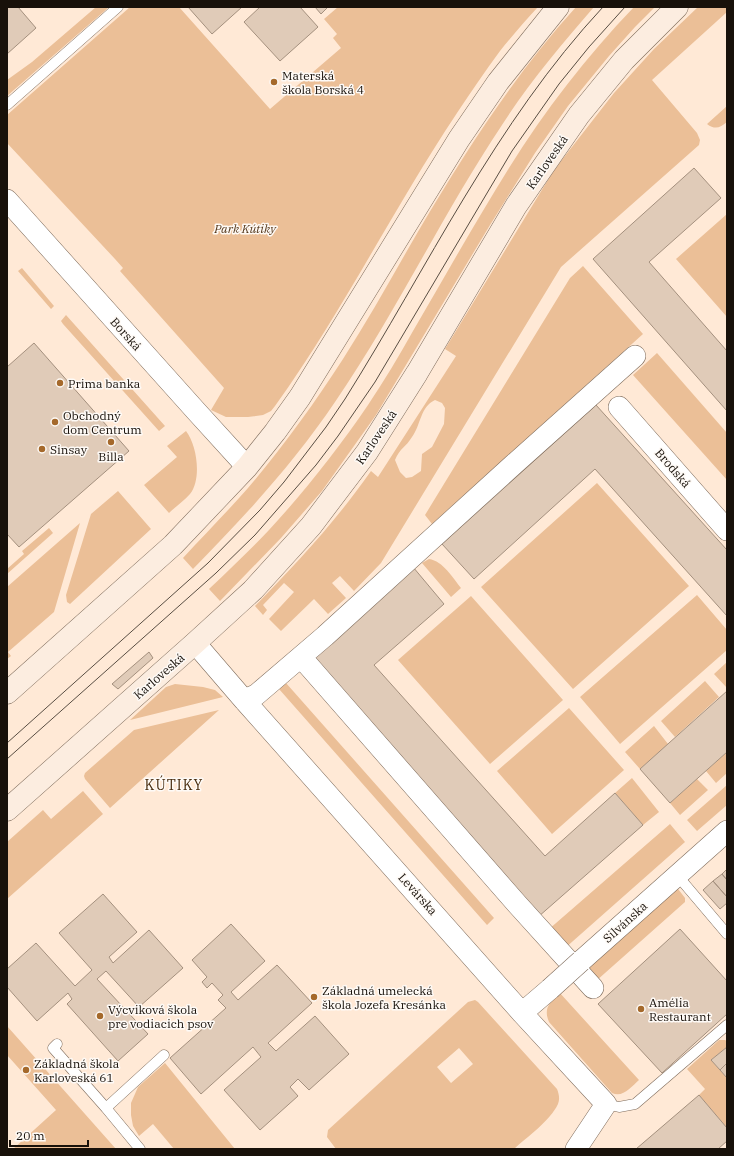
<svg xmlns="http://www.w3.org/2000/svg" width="734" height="1156" font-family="'IBM Plex Serif',serif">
<rect width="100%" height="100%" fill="#ffe9d6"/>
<!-- green -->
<path fill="#ebbf97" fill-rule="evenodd" d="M96 7H109L7 96V80L32 62Z
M130 7H179L270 109 341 48 333 38 337 34 324 19 338 7H538C525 21 512 36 500 51 485 71 471 92 457 113 393 209 342 313 275 406L271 411 263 415 248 417H226L211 410 224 388 120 271 123 268 115 259 7 143V115Z
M576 7H594C561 45 529 83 502 125 442 215 396 313 335 402 293 464 245 516 193 569L183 558C204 535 227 512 248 488 282 448 314 404 343 359 370 317 394 273 419 230 465 152 515 74 576 7Z
M634 7H655L635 27 609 56 568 106 535 153 490 225 376 415 322 491 281 538 220 601 209 589C229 570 250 550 269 530 305 491 338 449 368 405 384 381 399 356 413 331 445 276 476 221 509 168 545 110 587 56 634 7Z
M698 7H727V12L652 80 697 133 700 140 699 145 561 267 381 563 354 591 340 576 332 583 346 598 328 614 314 599 281 631 269 619 294 592 284 583 263 605 267 610 263 615 255 606C297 563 336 521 371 471L378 477 456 356 445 349 554 170 614 93 654 49ZM435 400 442 403 445 408 444 424 432 447 422 454 421 471 412 477 406 478 400 472 395 460C400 448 406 447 412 437 421 425 420 407 435 400Z
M727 106V122C720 128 715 130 707 124Z
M727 214V317L676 259Z
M583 266 643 334 432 524 425 515 570 278Z
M22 268 54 306 51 309 18 271Z
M66 315 165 426 159 431 63 324 61 321Z
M657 353 727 433V480L633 375Z
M186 431C197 445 202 479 190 494 184 501 175 507 169 513L144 485 177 457 167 446Z
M597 483 689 586 573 689 481 587Z
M118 491 151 529 70 604 67 602 66 595 91 514Z
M80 523 54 612 8 652 11 656 7 659V587Z
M49 528 53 533 7 574V569L24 554 22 551Z
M429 559C443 561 453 578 461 588L451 597 422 563Z
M697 595 727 630V650L620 744 580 697Z
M471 596 563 700 490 764 398 660Z
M727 662V688L714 674Z
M705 681 719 697 675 737 661 721Z
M286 683 494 918 487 925 279 689Z
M175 684 203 687 215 690 223 697 130 720 166 687Z
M569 708 624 770 552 834 497 771Z
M219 710 110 808 85 779 84 776 85 773 134 730Z
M654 726 668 744 640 769 625 752Z
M727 752V773L716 783 706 771Z
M632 778 659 812 643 825 615 793Z
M697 779 708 790 680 815 670 803Z
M727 785V805L697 831 687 820Z
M83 791 103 814 7 899V842L43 810 51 819Z
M670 824 685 842 564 949 548 930Z
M675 885 685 898V902L596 981 584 969Z
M559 992 639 1080C631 1087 623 1098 612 1093L549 1022C543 1008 550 1003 559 992Z
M475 1000 478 1002 557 1089C559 1094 560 1099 558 1104 550 1121 527 1137 514 1149H336L327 1137 328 1130 468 1002ZM459 1048 473 1064 451 1083 437 1067Z
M7 1026 116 1149H13L56 1110 7 1055Z
M719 1040H725L727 1041V1047L711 1060 727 1078V1128L699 1095 705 1089 687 1069Z
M165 1063 235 1149H174L153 1124 139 1136 133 1126 131 1115V1103L138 1087Z"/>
<!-- building -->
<path fill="#e0cbb8" stroke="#a4907e" d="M7 7H18L36 28 7 54Z
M188 7H242L212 34Z
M260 7H300L318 27 280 61 244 22Z
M315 7H328L321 14Z
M694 168 721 198 649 262 727 351V411L593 259Z
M34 343 129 451 19 547 7 534V367Z
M596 405 727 550V616L595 469 474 579 442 544Z
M413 567 444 604 374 665 545 856 615 793 643 825 538 917 310 659Z
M149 652 153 658 118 689 112 684Z
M727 691V752L670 803 640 769Z
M727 869V880L722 874Z
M722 874 727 880V897L713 881Z
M713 881 727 897V903L720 909 703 890Z
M103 894 137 932 109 957 113 963 149 930 183 968 139 1007 106 971 97 979 148 1034 118 1061 67 1004 72 999 68 993 37 1021 7 987V969L36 943 75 986 92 970 59 933Z
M231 924 265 961 231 992 238 1000 277 965 312 1003 268 1043 276 1051 315 1016 349 1054 309 1090 298 1079 290 1087 298 1096 260 1130 224 1090 261 1057 253 1047 201 1094 170 1058 226 1008 218 1000 223 995 212 983 207 988 202 982 207 977 192 960Z
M680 929 727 981V1014L662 1073 598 1004Z
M727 1047V1063L720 1070 711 1060Z
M727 1063V1078L720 1070Z
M699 1095 727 1128V1141L718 1149H636Z"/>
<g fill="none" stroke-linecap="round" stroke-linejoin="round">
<defs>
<path id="service" d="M7 105 118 7
M677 875 727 934
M57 1044 53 1048 106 1108
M606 1104 619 1107 635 1104 727 1025
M140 1149 106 1108 164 1055"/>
<path id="minor" d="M7 200 196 411 247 467
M619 407 727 530
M195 643 244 700 522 1013 606 1104 576 1149
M301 657 517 904 593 988
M244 700 256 695 325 636 513 465 635 356
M581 961 727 831
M522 1013 550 989"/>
<path id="secondary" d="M7 693 173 545 247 467 275 432 300 397 459 139 498 82 558 7
M7 810 195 643 253 590 311 526 367 452 417 373 516 206 579 115 624 60 677 7"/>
</defs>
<!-- service casing -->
<use href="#service" stroke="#7f6c5c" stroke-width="11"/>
<!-- minor casing -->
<use href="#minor" stroke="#7f6c5c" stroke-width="22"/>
<!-- secondary casing -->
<use href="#secondary" stroke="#7f6c5c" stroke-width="23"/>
<!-- service -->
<use href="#service" stroke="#fff" stroke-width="10"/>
<!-- minor -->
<use href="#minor" stroke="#fff" stroke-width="21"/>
<!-- secondary -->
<use href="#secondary" stroke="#fcede0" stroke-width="22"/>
<!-- tram -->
<path stroke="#594e43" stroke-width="1" d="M7 743 208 563 260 510 284 482 326 427 345 399C428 267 495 123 603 7
M7 759 216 573 255 535 316 465 338 436 375 382 512 151 559 84 589 47 625 7"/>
<defs>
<path id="minor-bridge" d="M550 989 581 961"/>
</defs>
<!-- minor-bridge casing -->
<use href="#minor-bridge" stroke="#7f6c5c" stroke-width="22" stroke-linecap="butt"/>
<!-- minor-bridge -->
<use href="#minor-bridge" stroke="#fff" stroke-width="21"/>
</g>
<!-- markers -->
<g fill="#a5692b" stroke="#fefaf6" stroke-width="1.5">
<circle cx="274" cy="82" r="4"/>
<circle cx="60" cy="383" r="4"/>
<circle cx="55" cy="422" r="4"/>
<circle cx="111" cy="442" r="4"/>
<circle cx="42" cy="449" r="4"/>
<circle cx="314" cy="997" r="4"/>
<circle cx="641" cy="1009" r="4"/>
<circle cx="100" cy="1016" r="4"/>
<circle cx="26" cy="1070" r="4"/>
</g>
<g text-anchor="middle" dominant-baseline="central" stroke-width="3" stroke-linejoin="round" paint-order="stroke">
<!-- poi labels -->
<g font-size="12" fill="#18110a" stroke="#fefaf6" text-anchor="start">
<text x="282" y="75">Materská<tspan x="282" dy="14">škola Borská 4</tspan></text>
<text x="68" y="383">Prima banka</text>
<text x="63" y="415">Obchodný<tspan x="63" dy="14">dom Centrum</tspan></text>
<text x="50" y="449">Sinsay</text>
<text x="111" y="456" text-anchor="middle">Billa</text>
<text x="322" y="990">Základná umelecká<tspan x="322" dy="14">škola Jozefa Kresánka</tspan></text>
<text x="649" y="1002">Amélia<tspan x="649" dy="14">Restaurant</tspan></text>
<text x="108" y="1009">Výcviková škola<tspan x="108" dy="14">pre vodiacich psov</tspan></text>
<text x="34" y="1063">Základná škola<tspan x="34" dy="14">Karloveská 61</tspan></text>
</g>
<!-- street labels -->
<g font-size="12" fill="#18110a" stroke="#fefaf6">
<text transform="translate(547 162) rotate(-55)">Karloveská</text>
<text transform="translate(126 334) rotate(48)">Borská</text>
<text transform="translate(376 437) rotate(-56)">Karloveská</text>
<text transform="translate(673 468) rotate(49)">Brodská</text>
<text transform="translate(159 676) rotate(-41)">Karloveská</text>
<text transform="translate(418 894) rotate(48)">Levárska</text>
<text transform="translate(625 922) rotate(-42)">Silvánska</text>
</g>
<!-- park labels -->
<g font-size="12" font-style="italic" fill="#56391c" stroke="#fefaf6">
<text x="245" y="228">Park Kútiky</text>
</g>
<!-- quarter labels -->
<g font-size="14" letter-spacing="1" fill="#492d0f" stroke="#fefaf6">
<text x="174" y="785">KÚTIKY</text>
</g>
</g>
<!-- border -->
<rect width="734" height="1156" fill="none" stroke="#18110a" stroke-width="16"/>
<!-- scale -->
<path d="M10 1140v6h78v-6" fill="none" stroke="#18110a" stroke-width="2"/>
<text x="16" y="1140" font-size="12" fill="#18110a" stroke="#fefaf6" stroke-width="3" paint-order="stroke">20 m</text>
</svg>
